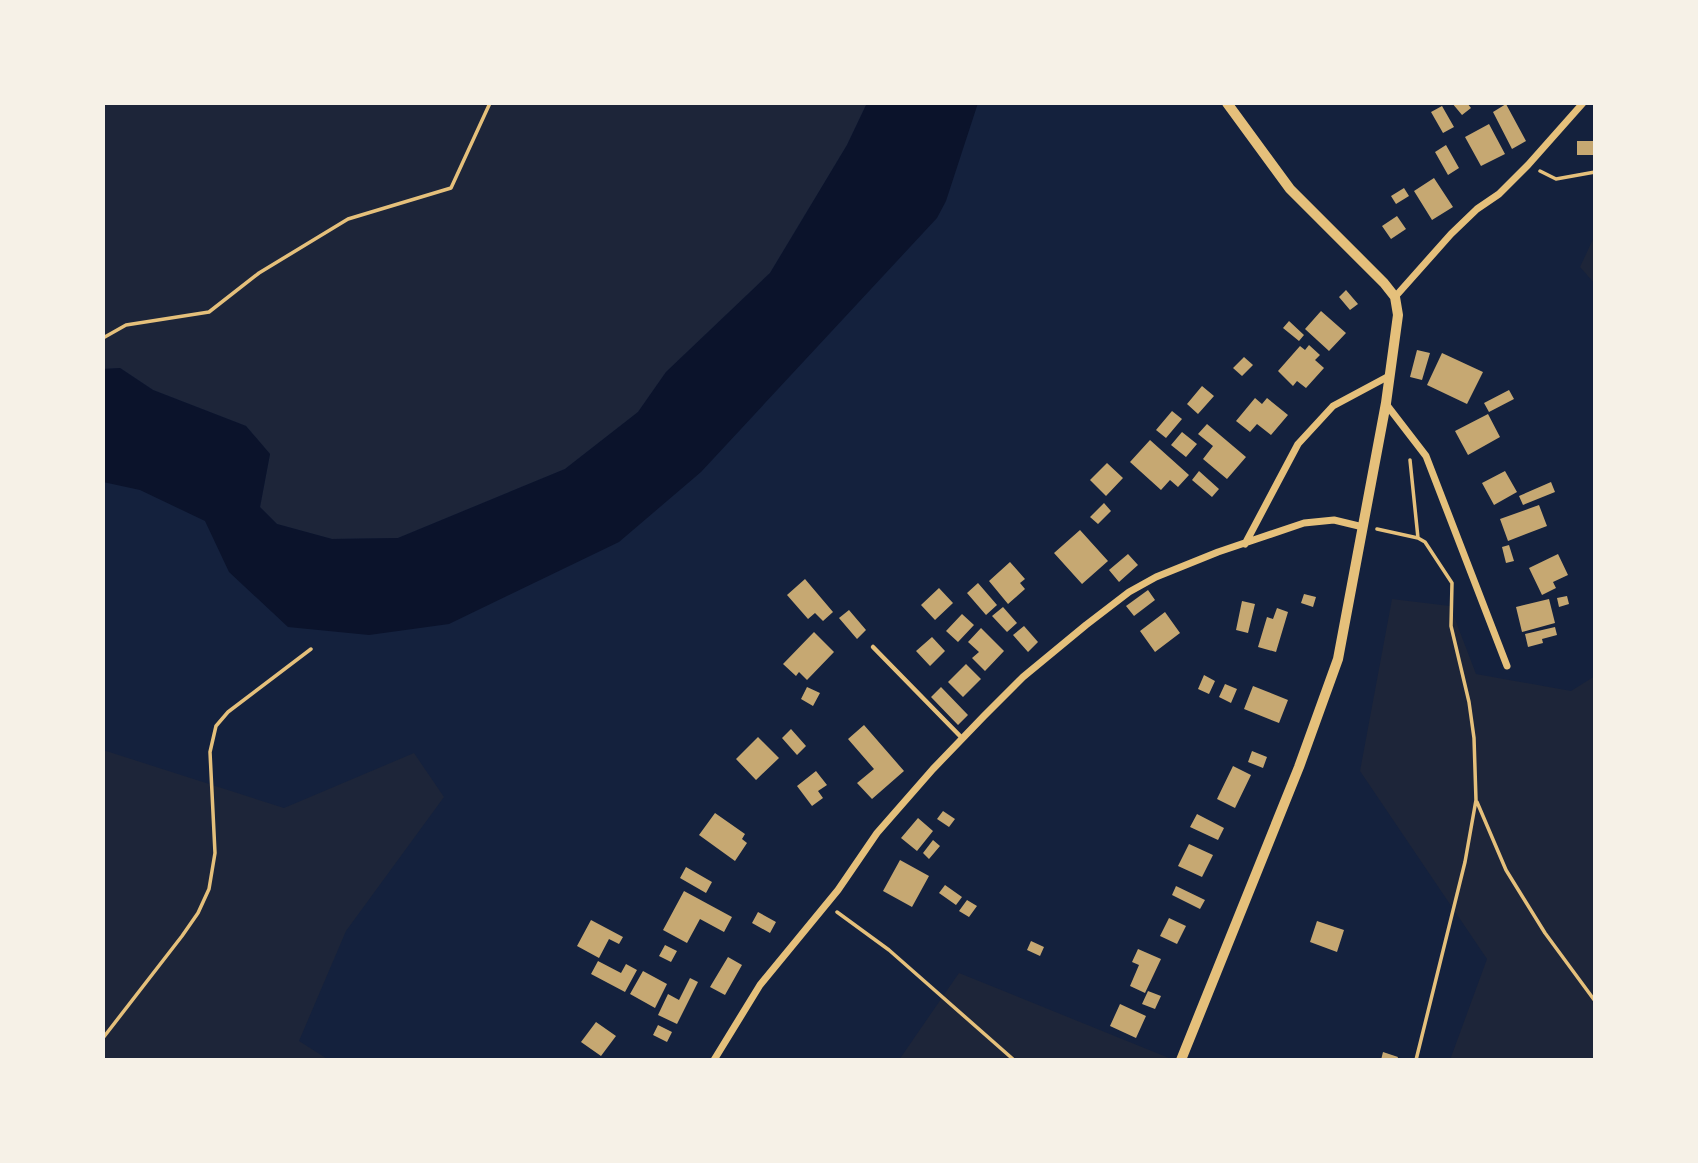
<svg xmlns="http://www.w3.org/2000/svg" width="1698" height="1163" font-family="'IBM Plex Sans',sans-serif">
<rect width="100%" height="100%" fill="#14213d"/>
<!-- green -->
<path fill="#1d2539" d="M103 103H867L847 145 770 273 666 372 638 412 565 469 398 538 332 539 277 524 260 507 270 454 246 426 153 390 120 368 103 369Z
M1595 235V284L1580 267Z
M1392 599 1450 606 1476 674 1571 691 1595 676V1060H1450L1487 959 1360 771Z
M103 750 284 808 414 753 444 797 346 931 299 1041 329 1060H103Z
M959 973 1174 1060H899Z"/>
<!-- water -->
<path fill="#0b132b" d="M867 103H978L946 201 937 218 701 472 619 542 449 624 369 635 288 627 229 572 205 521 140 490 103 482V369L120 368 153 390 246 426 270 454 260 507 277 524 332 539 398 538 565 469 638 412 666 372 770 273 847 145Z"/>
<!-- building -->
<path fill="#c6a872" d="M1452 103H1467L1471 108 1462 115Z
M1506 104 1526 141 1512 149 1493 112Z
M1442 106 1454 127 1443 133 1431 112Z
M1489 124 1505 154 1481 166 1465 137Z
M1577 141H1595V155H1577Z
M1446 145 1459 168 1448 175 1435 152Z
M1434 178 1453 207 1432 220 1414 191Z
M1404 188 1409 196 1396 204 1391 196Z
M1397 216 1406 229 1391 239 1382 226Z
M1346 290 1358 304 1350 310 1339 297Z
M1321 311 1346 333 1329 351 1305 329Z
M1289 321 1304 335 1299 341 1283 328Z
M1309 345 1320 355 1315 360 1324 368 1306 388 1297 381 1293 386 1278 371 1300 346 1305 350Z
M1417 350 1430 353 1422 380 1410 377Z
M1442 353 1483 372 1467 404 1427 385Z
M1244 357 1253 365 1242 376 1233 368Z
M1202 386 1214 396 1198 414 1187 404Z
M1509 390 1514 399 1489 412 1484 403Z
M1255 398 1262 404 1267 398 1288 415 1271 435 1257 424 1250 432 1236 421Z
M1172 411 1182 419 1166 438 1156 430Z
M1488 414 1500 437 1468 455 1455 431Z
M1207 424 1246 457 1227 479 1203 459 1213 446 1198 434Z
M1182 432 1197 444 1186 457 1171 445Z
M1150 440 1189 475 1178 487 1170 480 1161 490 1130 462Z
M1107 463 1123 478 1106 496 1090 480Z
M1199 471 1219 489 1212 497 1192 480Z
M1505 471 1517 492 1494 505 1482 483Z
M1551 482 1555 492 1523 505 1519 496Z
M1104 503 1111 511 1098 524 1090 517Z
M1539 505 1547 526 1508 541 1500 519Z
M1080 530 1108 561 1082 584 1054 553Z
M1509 545 1514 561 1506 563 1502 547Z
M1128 554 1138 565 1119 582 1109 570Z
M1558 554 1568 575 1553 582 1556 588 1542 595 1529 568Z
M1010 562 1025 579 1020 583 1025 589 1008 604 989 581Z
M805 579 833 612 823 621 815 613 808 619 787 595Z
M978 583 997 605 986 615 967 593Z
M939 588 953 603 935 620 921 605Z
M1148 590 1155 600 1134 616 1126 606Z
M1304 594 1316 597 1313 607 1301 603Z
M1567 596 1569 604 1559 607 1557 598Z
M1549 599 1555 623 1522 632 1516 607Z
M1242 601 1255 604 1248 633 1236 630Z
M1003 607 1017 623 1007 632 992 616Z
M1277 608 1288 612 1276 652 1258 647 1267 617 1273 619Z
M849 610 866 630 857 639 839 618Z
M1165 612 1180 633 1155 652 1140 631Z
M962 614 974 625 958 642 946 631Z
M1024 626 1038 642 1028 652 1013 635Z
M1555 627 1557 635 1542 639 1543 643 1528 647 1525 634Z
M981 628 1004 651 985 671 972 658 979 652 968 642Z
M814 632 834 652 807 680 799 672 796 676 783 664Z
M932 637 945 651 930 666 916 651Z
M966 664 981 679 963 697 948 682Z
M1204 675 1215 681 1209 694 1198 689Z
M1225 684 1237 689 1231 703 1219 697Z
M1253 686 1288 700 1279 723 1244 709Z
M807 687 820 693 813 706 801 699Z
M941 687 968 715 958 725 931 697Z
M864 725 904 771 872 799 857 783 874 769 848 739Z
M791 729 806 746 797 755 782 738Z
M758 737 779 758 756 780 736 759Z
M1252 751 1267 757 1263 768 1248 762Z
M1233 766 1251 775 1235 808 1217 799Z
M816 771 827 785 818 791 823 798 812 806 797 786Z
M943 811 955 819 949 827 937 819Z
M715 813 745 834 742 839 747 843 735 861 699 835Z
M1197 814 1224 828 1218 840 1190 827Z
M918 818 933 831 917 851 901 838Z
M933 840 940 846 929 859 923 853Z
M1189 844 1213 855 1202 877 1178 866Z
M900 860 929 876 912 907 883 891Z
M686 867 712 882 706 893 680 878Z
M945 885 962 897 956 905 939 893Z
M1176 886 1205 900 1200 909 1172 895Z
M684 891 732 917 724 932 700 919 687 943 663 930Z
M967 900 977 906 969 917 959 911Z
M758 912 776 922 770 933 752 923Z
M1169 918 1186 926 1177 944 1160 936Z
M591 920 623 937 619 944 609 939 599 958 577 946Z
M1317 921 1344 930 1337 952 1310 942Z
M1031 941 1044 947 1040 956 1027 950Z
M665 945 677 951 671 962 659 956Z
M1138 949 1161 959 1145 993 1130 986 1139 965 1132 962Z
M728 957 742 965 725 995 710 987Z
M598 961 621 973 626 964 637 970 625 992 591 974Z
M643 971 667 984 655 1008 630 994Z
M690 978 698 982 677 1024 658 1015 668 994 679 1000Z
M1148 991 1161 996 1155 1009 1142 1004Z
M1120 1004 1146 1016 1136 1038 1110 1026Z
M596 1022 616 1036 601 1056 581 1042Z
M658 1025 672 1032 667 1042 653 1035Z
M1383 1052 1398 1057 1397 1060H1381Z"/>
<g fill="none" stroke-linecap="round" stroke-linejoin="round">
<!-- path -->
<path stroke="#e5c07b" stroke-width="3.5" d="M1540 171 1556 179 1595 172
M103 338 126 325 209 312 259 273 348 219 451 188 490 103
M1410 460 1418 538
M1377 529 1418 538 1425 542 1452 583 1451 626 1469 702 1474 738 1476 800 1465 862 1416 1060
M1477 802 1506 870 1545 933 1595 1001
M837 912 889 950 1014 1060
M103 1038 182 936 198 913 209 889 215 853 210 752 216 726 228 712 311 649"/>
<!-- service -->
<path stroke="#e5c07b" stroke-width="4.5" d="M873 647 962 738"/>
<!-- minor -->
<path stroke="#e5c07b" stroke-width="7" d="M1395 297 1451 234 1477 209 1499 194 1528 165 1583 103
M1386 404 1426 456 1507 666
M1245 544 1298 444 1333 406 1389 376
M714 1060 760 985 838 890 877 833 933 769 984 716 1023 677 1086 625 1129 592 1156 577 1218 552 1304 523 1334 520 1363 527"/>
<!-- tertiary -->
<path stroke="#e5c07b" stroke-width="10" d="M1181 1060 1299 767 1338 659 1386 403 1398 315 1395 297 1384 283 1290 189 1227 103"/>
</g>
<!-- border -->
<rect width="1698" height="1163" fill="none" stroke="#f6f1e7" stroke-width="210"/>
</svg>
